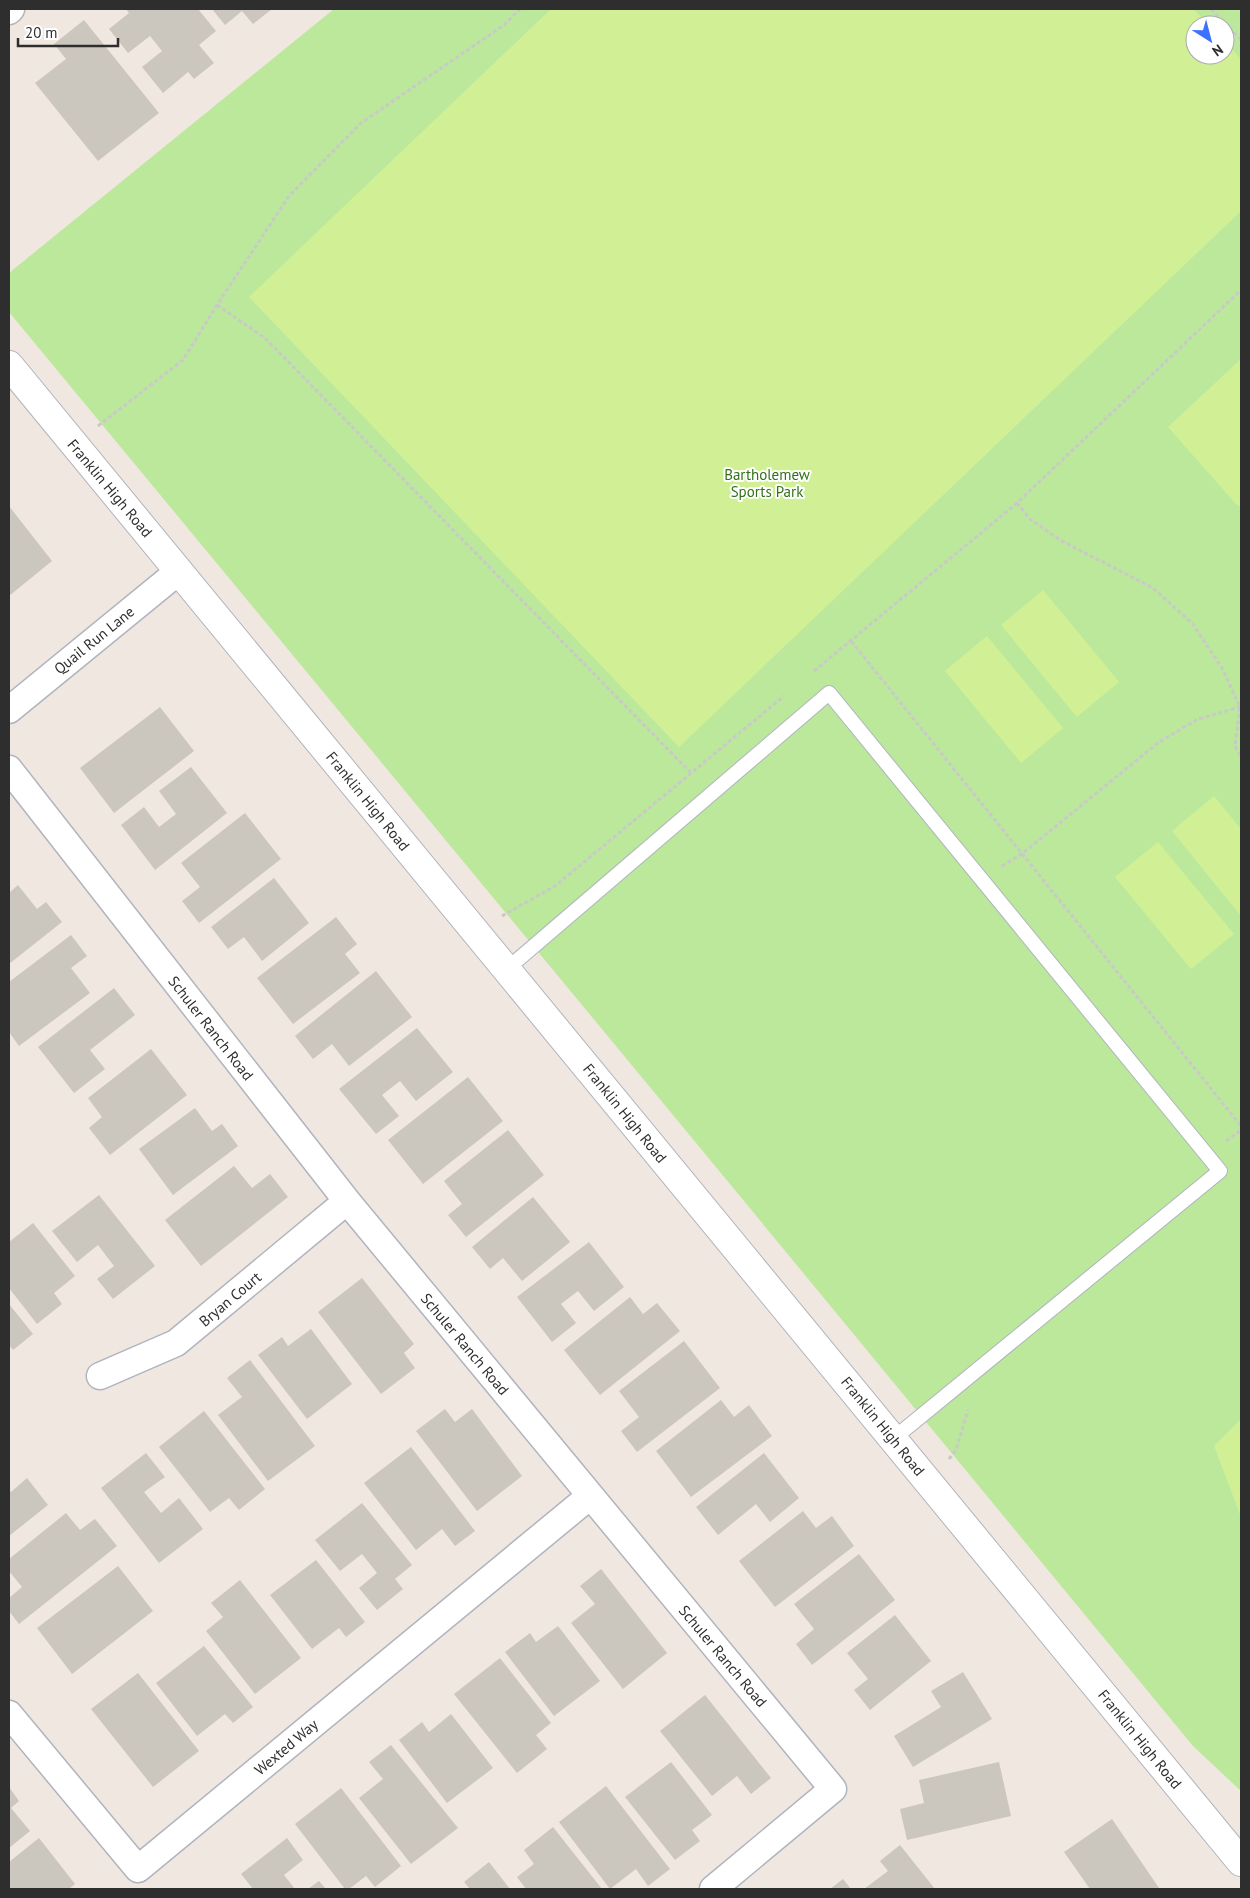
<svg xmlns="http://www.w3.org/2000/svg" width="1250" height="1898" font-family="'PT Sans',sans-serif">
<rect width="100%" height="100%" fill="#f0e7e0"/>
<!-- green -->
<path fill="#bbe89a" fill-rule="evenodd" d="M334 9H1241V1791L1193 1746 711 1161 9 312V273ZM1195 25H1225V55H1195Z"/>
<!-- pitch -->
<path fill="#d1f096" d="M551 9H1193L1209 25H1195V55H1225V42L1241 59V211L679 747 249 297Z
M1241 359V507L1236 504 1168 427Z
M1043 590 1119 682 1077 717 1001 625Z
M987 636 1063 728 1021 763 945 671Z
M1214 796 1241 829V916L1172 831Z
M1158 842 1234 934 1191 969 1115 877Z
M1241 1419V1517L1214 1446Z"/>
<!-- building -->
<path fill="#cbc6be" d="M126 9H198L216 31 199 45 214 63 194 79 188 72 163 93 142 67 162 51 150 36 128 53 109 29 129 13Z
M212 9H272L253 24 242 11 225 25Z
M84 20 159 113 98 161 35 83 66 59 54 44Z
M9 506 52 561 9 596Z
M160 707 194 751 114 813 80 768Z
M191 767 227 813 155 870 121 825 144 807 159 827 176 814 159 791Z
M245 813 281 859 199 923 182 901 200 887 181 863Z
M274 878 309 923 262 961 244 937 228 949 211 927Z
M18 885 37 909 46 902 62 922 9 964V893Z
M336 917 357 944 345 954 360 973 293 1024 257 978Z
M71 935 87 956 71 968 90 993 19 1046 9 1032V982Z
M376 971 412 1017 349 1066 332 1044 313 1059 295 1036Z
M114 988 135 1015 90 1050 105 1069 74 1093 38 1047Z
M417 1028 453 1072 416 1101 400 1081 382 1095 399 1116 376 1134 339 1089Z
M151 1049 187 1095 110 1155 89 1128 102 1117 88 1098Z
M468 1077 503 1121 423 1184 388 1140Z
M195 1108 212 1131 222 1124 238 1146 173 1195 139 1149Z
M508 1130 544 1175 466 1237 448 1215 462 1204 444 1181Z
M234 1166 252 1188 270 1174 288 1197 201 1266 165 1220Z
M99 1195 155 1266 113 1299 97 1279 114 1266 98 1245 77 1262 52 1231Z
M533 1197 570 1242 522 1281 503 1258 490 1269 472 1247Z
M33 1223 75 1276 54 1293 62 1304 37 1324 9 1288V1242Z
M589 1242 624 1287 594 1311 578 1291 561 1304 576 1323 552 1342 517 1297Z
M362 1278 414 1344 404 1353 415 1368 381 1394 318 1312Z
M630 1297 643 1314 657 1303 680 1331 600 1395 564 1350Z
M9 1304 33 1334 13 1350 9 1345Z
M311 1329 352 1384 307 1419 258 1355 282 1337 288 1346Z
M684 1341 720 1388 637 1452 621 1431 639 1417 619 1391Z
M250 1360 315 1446 268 1481 218 1415 242 1397 227 1378Z
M721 1400 734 1417 749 1405 772 1436 691 1497 656 1451Z
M445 1409 455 1422 472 1409 522 1476 477 1511 416 1431Z
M204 1411 265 1489 239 1510 229 1498 210 1512 159 1447Z
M411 1447 475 1531 455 1546 442 1529 416 1550 364 1483Z
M146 1453 165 1477 144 1492 161 1513 179 1498 203 1529 159 1563 101 1488Z
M764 1453 799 1498 770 1522 756 1504 718 1535 696 1507Z
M27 1478 48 1505 9 1536V1489L11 1492Z
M362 1503 412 1565 395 1579 403 1589 377 1610 359 1588 377 1573 362 1554 340 1571 315 1540Z
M803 1511 816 1528 832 1516 854 1546 775 1607 739 1561Z
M66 1513 80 1530 95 1519 117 1546 19 1624 9 1611V1598L22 1587 9 1571V1559Z
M859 1554 895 1600 812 1665 796 1644 814 1629 794 1604Z
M316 1560 365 1622 346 1637 339 1628 312 1649 270 1595Z
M118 1566 153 1611 72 1674 37 1628Z
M601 1569 667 1653 623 1689 571 1623 595 1604 580 1586Z
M240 1580 301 1658 255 1694 206 1631 223 1617 211 1603Z
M895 1615 931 1661 870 1710 854 1690 868 1679 847 1653Z
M558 1626 600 1681 554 1716 505 1652 530 1633 536 1642Z
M204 1646 253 1707 233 1723 225 1714 197 1736 156 1683Z
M500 1658 551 1723 536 1735 547 1749 517 1773 454 1694Z
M963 1672 992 1719 913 1767 894 1736 941 1707 931 1691Z
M138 1673 199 1751 153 1787 91 1709Z
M705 1695 771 1778 751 1794 737 1776 712 1796 660 1731Z
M451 1714 493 1768 447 1803 399 1740 422 1722 429 1732Z
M391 1745 458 1828 411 1864 359 1798 383 1779 369 1762Z
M671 1762 712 1815 692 1830 700 1841 675 1860 625 1797Z
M999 1762 1011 1816 907 1840 900 1809 924 1803 919 1780Z
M606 1786 670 1869 648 1886 636 1869 610 1889 559 1822Z
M9 1787 19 1801 11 1808 30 1831 9 1848Z
M341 1788 401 1866 375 1887 366 1876 349 1889H345L295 1824Z
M1112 1819 1159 1888 1157 1889H1090L1064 1852Z
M553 1827 602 1889H526L517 1877 534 1864 524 1850Z
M39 1838 75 1884 69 1889H9V1862Z
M287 1838 303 1860 284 1875 295 1889H253L241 1874Z
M900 1845 935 1889H864L888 1871 880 1861Z
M489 1862 510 1889H470L464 1882Z
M843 1879 851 1889H830Z
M319 1881 326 1889H308Z"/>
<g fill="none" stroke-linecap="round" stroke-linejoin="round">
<defs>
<path id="service" d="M507 969 829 693 1220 1171 893 1439"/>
<path id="minor" d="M9 11 11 9
M9 710 179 571
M9 769 347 1201 833 1789 713 1889
M100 1376 176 1343 347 1201
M9 1714 138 1869 590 1496"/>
<path id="tertiary" d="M9 365 1241 1862"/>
</defs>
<!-- service casing -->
<use href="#service" stroke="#b0b4be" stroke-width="16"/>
<!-- minor casing -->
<use href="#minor" stroke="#b0b4be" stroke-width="29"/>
<!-- tertiary casing -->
<use href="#tertiary" stroke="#b0b4be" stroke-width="30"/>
<!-- path -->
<path stroke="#c9c9c9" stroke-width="3" stroke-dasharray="4 2.5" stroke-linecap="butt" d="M1211 9 1241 40
M217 305 265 338 691 773
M98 426 183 360 217 305 289 196 361 123 504 25 520 9
M1017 503 1030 519 1060 540 1153 588 1192 623 1222 668 1240 707 1235 746 1241 757
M851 641 1241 1126
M814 671 1017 503 1241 290
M1002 866 1023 853 1159 742 1198 719 1240 707
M502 916 555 886 784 696
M1226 1141 1241 1130
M949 1459 956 1450 968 1410"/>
<!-- service -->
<use href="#service" stroke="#fff" stroke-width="14"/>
<!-- minor -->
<use href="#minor" stroke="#fff" stroke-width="26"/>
<!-- tertiary -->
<use href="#tertiary" stroke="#fff" stroke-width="28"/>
</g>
<g text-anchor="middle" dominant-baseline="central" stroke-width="4" stroke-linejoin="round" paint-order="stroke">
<!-- park labels -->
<g font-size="15" fill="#317217" stroke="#fff">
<text x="767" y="474">Bartholemew<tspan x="767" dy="17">Sports Park</tspan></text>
</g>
<!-- street labels -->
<g font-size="15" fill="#2e2e2e" stroke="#fff">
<text transform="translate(110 488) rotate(50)">Franklin High Road</text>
<text transform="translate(94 640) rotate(-39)">Quail Run Lane</text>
<text transform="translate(368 801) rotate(51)">Franklin High Road</text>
<text transform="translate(211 1028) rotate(52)">Schuler Ranch Road</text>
<text transform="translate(625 1113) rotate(51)">Franklin High Road</text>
<text transform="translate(230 1299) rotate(-40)">Bryan Court</text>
<text transform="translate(465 1344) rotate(50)">Schuler Ranch Road</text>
<text transform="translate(883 1426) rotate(51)">Franklin High Road</text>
<text transform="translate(723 1656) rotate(50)">Schuler Ranch Road</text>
<text transform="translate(1140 1739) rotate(51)">Franklin High Road</text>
<text transform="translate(286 1747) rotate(-40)">Wexted Way</text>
</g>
</g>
<!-- border -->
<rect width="1250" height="1898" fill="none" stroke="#2e2e2e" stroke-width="20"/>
<!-- north arrow -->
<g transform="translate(1210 40) rotate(144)"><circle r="24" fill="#ffffff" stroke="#ababab"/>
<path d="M0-4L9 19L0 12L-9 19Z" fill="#3d72ff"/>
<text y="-8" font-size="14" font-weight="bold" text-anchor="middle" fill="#2e2e2e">N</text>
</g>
<!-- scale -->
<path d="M18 38v8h100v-8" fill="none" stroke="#2e2e2e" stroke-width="2.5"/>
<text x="25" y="38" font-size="15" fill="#2e2e2e" stroke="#ffffff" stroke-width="4" paint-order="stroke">20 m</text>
</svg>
